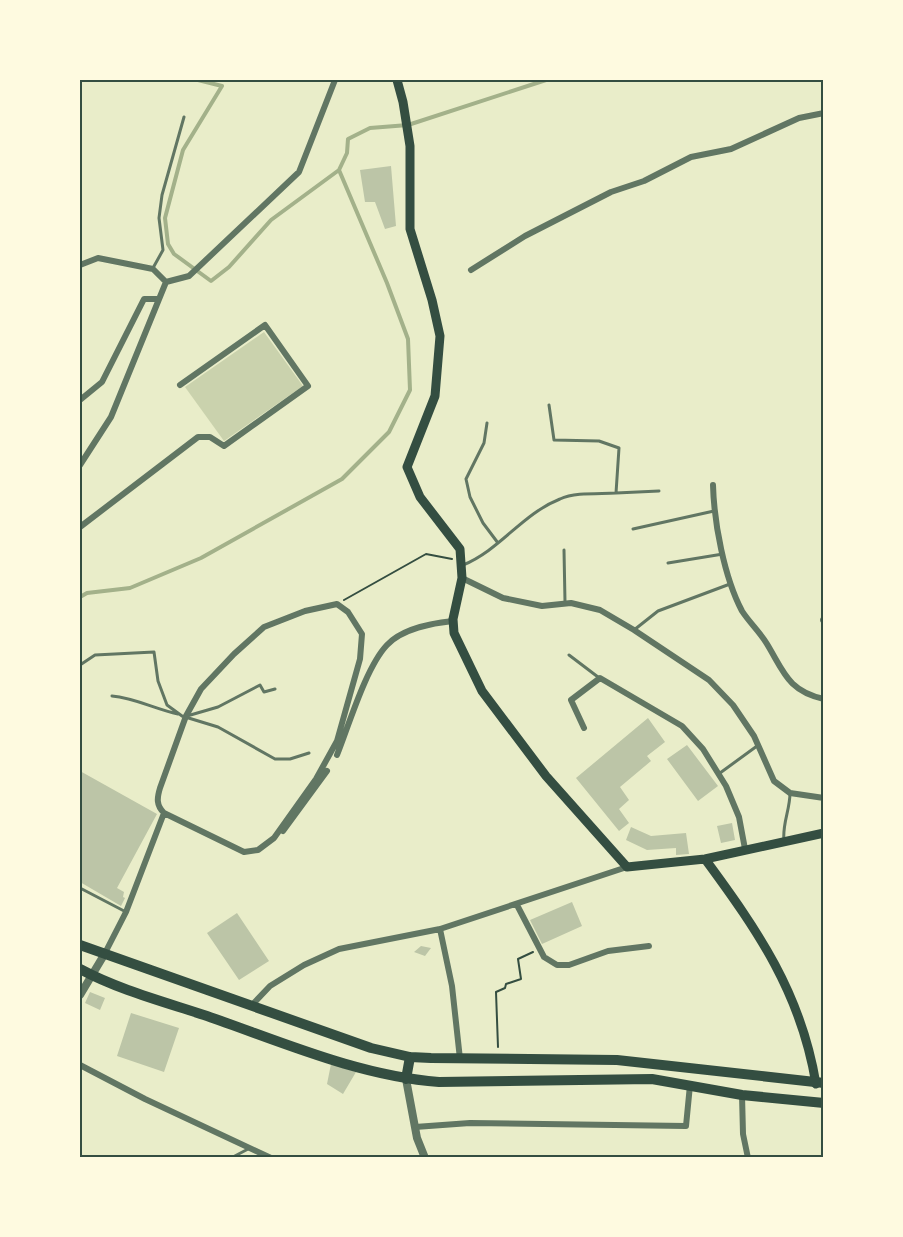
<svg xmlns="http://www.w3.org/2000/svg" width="903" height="1237" font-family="'Sofia Sans Condensed',sans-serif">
<rect width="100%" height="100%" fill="#e9edc9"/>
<!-- green -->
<path fill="#cad2ad" d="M264 332 303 386 224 441 185 387Z"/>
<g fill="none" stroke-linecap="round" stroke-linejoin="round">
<!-- stream -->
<path stroke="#a3b18a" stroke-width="4" d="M117 80H128
M198 80 222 86 183 150 165 218 168 244 174 254 211 281 229 267 271 220 339 170 347 153 348 139 370 128 408 125 546 80
M80 597 87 593 130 588 201 558 342 479 389 432 410 390 408 339 387 283 339 170"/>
</g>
<!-- building -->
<path fill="#bcc5a7" d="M391 166 396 226 385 229 375 202H365L360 170Z
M648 718 665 742 647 756 651 761 620 787 629 800 619 809 629 823 619 831 576 778Z
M687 745 718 786 698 801 667 759Z
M80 771 157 814 117 888 124 892 123 897 125 898 121 906 80 882Z
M732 823 735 840 721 843 717 826Z
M631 827 651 836 686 833 689 854 676 855V848L647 850 626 840Z
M572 902 582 926 542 944 530 920Z
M237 913 269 961 239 980 207 933Z
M421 946 431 948 425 956 414 952Z
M90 992 105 998 100 1010 85 1003Z
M131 1013 179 1028 164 1072 117 1056Z
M331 1064 356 1072 343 1094 327 1084Z"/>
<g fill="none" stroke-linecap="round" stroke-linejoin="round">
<!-- path -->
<path stroke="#344e41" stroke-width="2" d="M344 600 426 554 452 559
M498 1047 496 992 505 988 506 984 521 979 518 959 533 952"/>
<!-- service -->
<path stroke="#617663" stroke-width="3" d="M153 268 163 250 159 218 162 195 184 117
M487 423 484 443 466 479 470 497 483 523 498 543
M616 493 659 491
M633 529 714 511
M564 550 565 602
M668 563 723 554
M463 565C500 550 522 514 560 499 575 492 599 494 616 493L619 448 599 441 554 440 549 405
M634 630 658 611 730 584
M569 655 598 677
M80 665 95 655 154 652 158 681 167 705 182 716 218 727 275 759H290L309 753
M112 696C135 698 155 709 178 714
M187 716 218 707 260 685 264 692 275 689
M720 773 757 746
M784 841C782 824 790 810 790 793
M80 888 126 912
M231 1158 250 1148"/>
<!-- minor -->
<path stroke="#617663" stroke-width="6" d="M80 265 98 258 153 269 166 282
M471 270 525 236 611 192 644 181 691 157 731 149 799 118 824 113
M80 400 102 382 144 299H159
M80 465 111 417 166 282 189 276 299 172 335 80
M713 485C714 522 724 577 742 611 749 622 760 632 767 644 784 672 788 691 824 699
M80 527 198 437H210L224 446 308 386 265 325 180 385
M462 578 503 598 542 606 571 603 600 610 634 630 709 680 733 705 754 736 774 781 790 793 824 798
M337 604 348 612 362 634 360 659 337 741 316 779 274 838 258 850 244 852 164 813C156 805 157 798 160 788L186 716 201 689 234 654 264 627 305 611Z
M823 620H824
M584 728 571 700 600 678 682 726 703 749 726 786 739 817 745 849
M337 755C349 725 366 667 387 645 402 629 433 623 453 621
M283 831 327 771
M517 905 544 957 557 965H569L608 951 649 946
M440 929 452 986 460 1059
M104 955 126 912 164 813
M251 1006 270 986 304 965 339 949 440 929 627 867
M80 1065 145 1099 271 1158
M742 1095 743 1134 748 1158
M415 1127 470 1123 686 1126 690 1085"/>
<!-- tertiary -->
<path stroke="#617663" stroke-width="8" d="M80 995 104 955
M406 1079 417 1138 425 1158"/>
<!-- secondary -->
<path stroke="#344e41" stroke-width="9" d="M397 80 403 102 410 146V229L432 300 440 336 435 396 407 467 420 497 460 549 462 578 453 619 454 633 482 691 546 776 627 867 705 859 824 833
M705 859C758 931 801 993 816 1084"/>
<!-- primary -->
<path stroke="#344e41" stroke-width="10" d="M80 945 371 1048 410 1057 431 1058 617 1060 824 1083
M80 969C119 990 165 1002 207 1016 282 1042 359 1076 439 1082L652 1079 742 1095 824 1103
M406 1079 410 1057"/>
</g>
<!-- border -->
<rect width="903" height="1237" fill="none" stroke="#fefae0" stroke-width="162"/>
<rect x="81" y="81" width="741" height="1075" fill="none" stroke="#344e41" stroke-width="2"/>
</svg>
